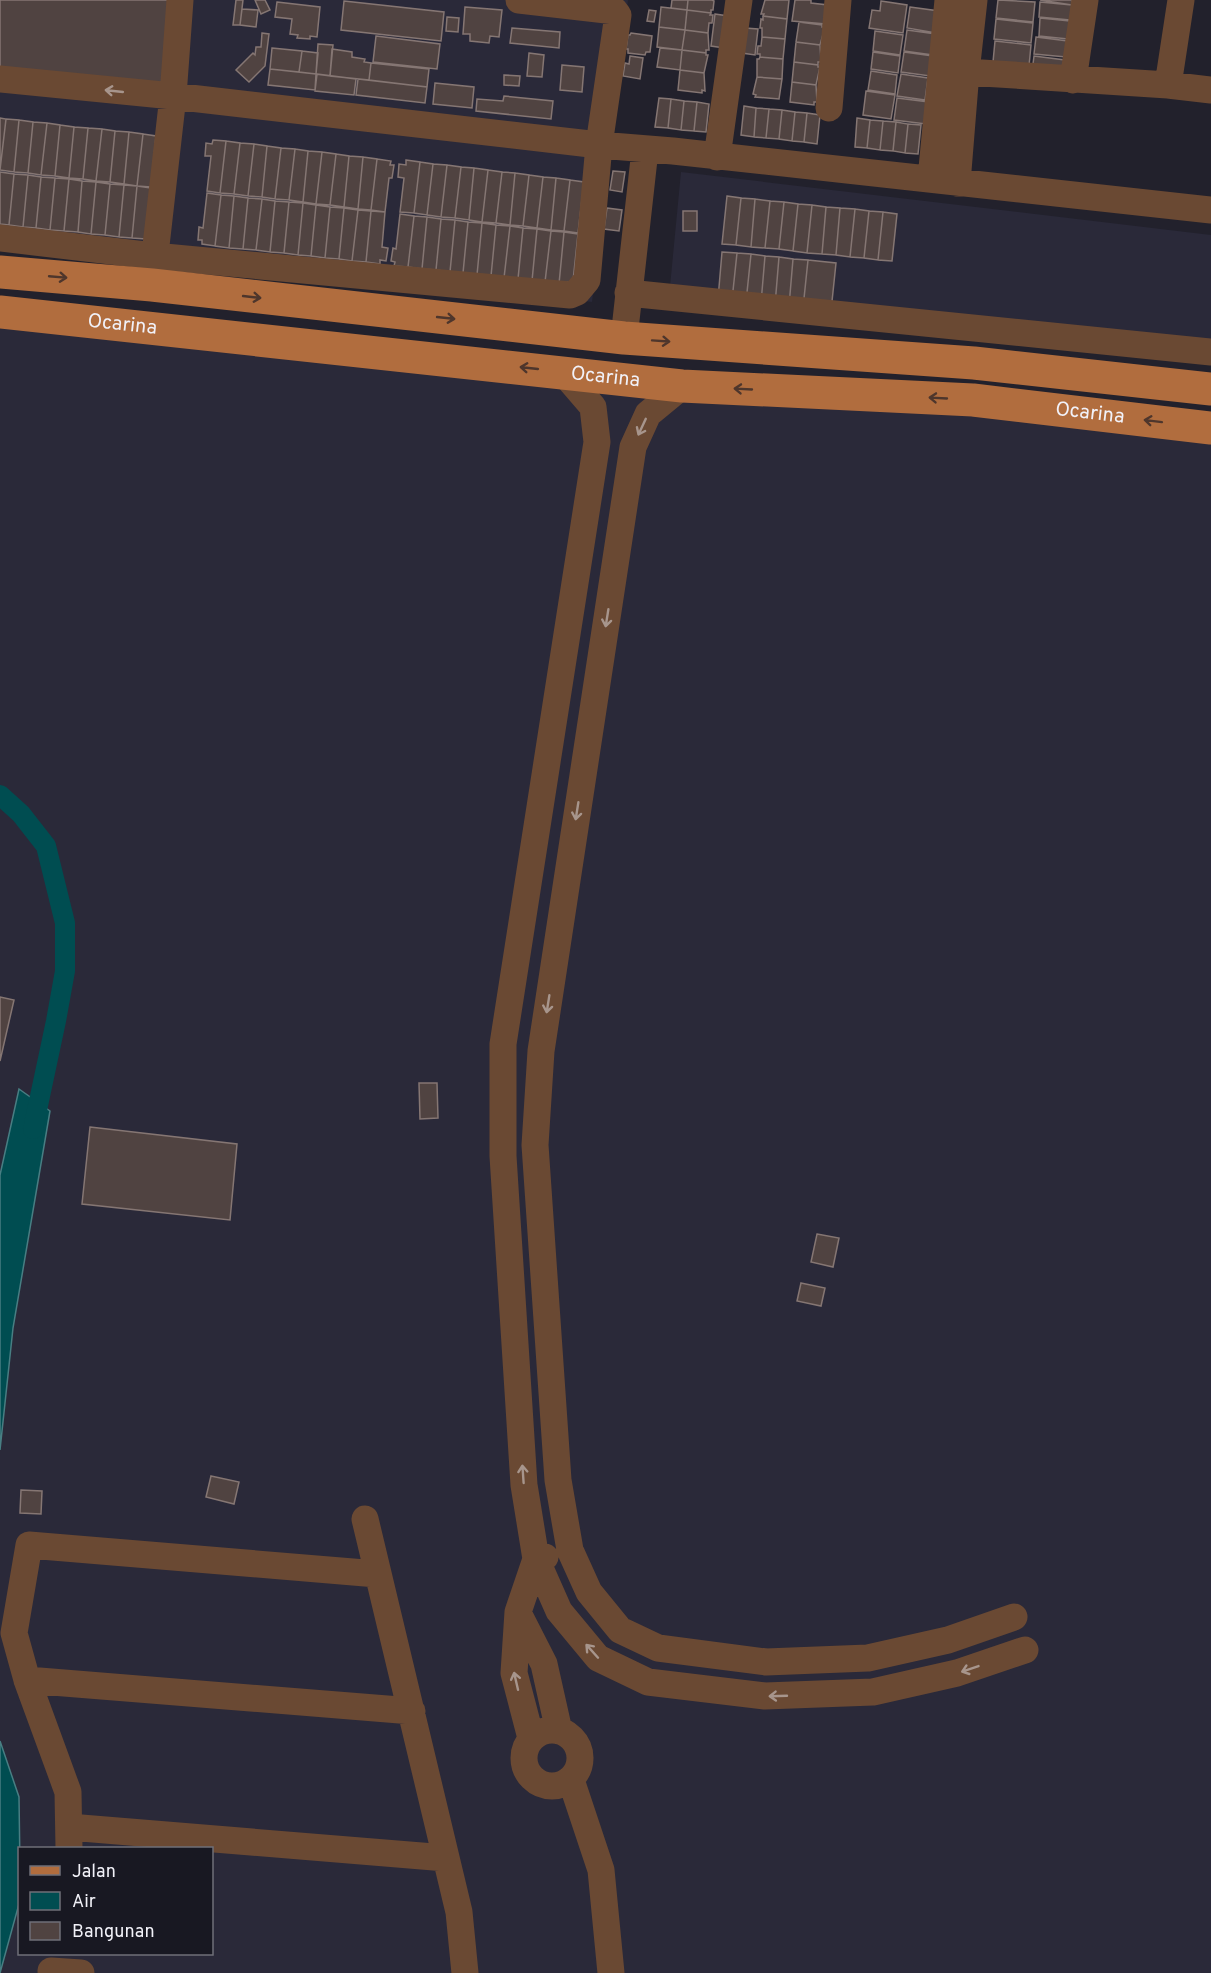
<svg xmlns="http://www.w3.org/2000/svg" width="1211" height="1973" font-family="Overpass,sans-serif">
<rect width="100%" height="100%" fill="#22212c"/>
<!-- built -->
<path fill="#2a2939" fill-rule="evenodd" d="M0 0H628L592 302 0 234Z
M681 172 1211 235V364L669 297Z
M0 312 1211 428V1973H0ZM20 1848H212V1954H20Z"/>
<!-- water -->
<path fill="#004d51" stroke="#487e83" stroke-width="1.5" d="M19 1089 50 1111 13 1328 0 1450V1175Z
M0 1741 19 1797 20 1869 19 1904 0 1973Z"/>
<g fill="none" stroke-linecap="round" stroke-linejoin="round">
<!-- canal -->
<path stroke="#004d51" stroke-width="20" d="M0 795 21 814 46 846 65 923V971L56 1021 33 1129"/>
</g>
<!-- building -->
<path fill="#504341" stroke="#857673" stroke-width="1.5" d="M0 0H174L164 90 0 72Z
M236 0H243L240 25H233Z
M255 0H265L270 10 261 14Z
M672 0H688L687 10 671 8Z
M688 0H712L714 1 713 10H711V13L687 10Z
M765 0H789L787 19 763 16 764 14H761Z
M795 0H811V3L828 5 826 24 792 21Z
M998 0 1035 2 1033 22 996 18Z
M1040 0H1072V5Z
M344 1 444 12 441 41 341 30Z
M881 1 907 5 903 33 869 28 872 10 880 11Z
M277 2 320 7 317 37 310 36V39L297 38 298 35 290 34 292 19 275 17Z
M1040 2 1072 5 1070 20 1039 17Z
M465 7 502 10 499 37 490 36 489 43 470 41V34H463Z
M661 7 687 10 685 30 659 27Z
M910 7 939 11 936 33 907 28Z
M242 9 258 10 256 27 240 25Z
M649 10 656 11 654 22 647 21Z
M687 10 711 13 710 15H713L712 23H709L708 33 685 30Z
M715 14 728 16 724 48 711 46Z
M763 16 787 19 785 39 762 37V28H760L761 19 763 20Z
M447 17 459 18 458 32 446 31Z
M1040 18 1070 21 1068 39 1039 36Z
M996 19 1033 23 1031 43 994 39Z
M799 22 822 25V27H825L820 45 796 42Z
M659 27 685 30 682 50 657 47Z
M512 28 560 32 559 48 510 43Z
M745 28 758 29 755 55 742 53Z
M685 30 708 33 709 50H706V53L682 50Z
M907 30 936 34 933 55 904 51Z
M875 31 903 35 900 55 873 51Z
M262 33 269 34 265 66 249 82 236 70 253 53 255 55 256 47H261Z
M631 33 652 36 650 52H646L645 55 628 53V49H626L628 35H630Z
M376 36 440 44 437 69 373 62Z
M762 37 785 39 783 59 760 57V54H757L758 46H761Z
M1036 37 1068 41 1066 57 1034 54Z
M995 41 1031 45 1029 66 993 62Z
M796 42 820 45 821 62H818V65L794 62Z
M318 44 333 45 330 76 316 74Z
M272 48 302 51 299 72 270 69Z
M660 48 682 50 680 70 657 67Z
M332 49 352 52V57L365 59 364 62 371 63 369 80 330 76Z
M682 50 706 53V55H708L704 73 680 70Z
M302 51 318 53 316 74 299 72Z
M873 52 900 56 898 73 871 69Z
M904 52 933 56 930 76 901 72Z
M529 53 544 55 542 77 527 76Z
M630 56 643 58 640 79 623 76 625 63 629 64Z
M1034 56 1065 60 1063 75 1032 72Z
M760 57 783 59 782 79 757 77V59H759Z
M794 62 818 65V67H820L816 85 792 82Z
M371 63 429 69 427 87 369 80Z
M562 65 584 67 582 92 560 90Z
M270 69 316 74 315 90 268 85Z
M680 70 704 73 705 91 702 90V93L678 90Z
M871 71 897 75 895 94 868 90Z
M317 74 356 79 354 95 315 91Z
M901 74 928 78 925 100 897 96Z
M504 75 520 76 519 86 504 85Z
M757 77 782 79 779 99 755 97 756 95 753 94Z
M358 79 427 87 425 103 356 95Z
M792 82 816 85 817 102H814V105L790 102Z
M435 83 474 87 472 108 433 104Z
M866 91 895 95 891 119 863 115Z
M504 96 553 101 551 119 476 111 477 99 503 101Z
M659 98 671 99 668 128 655 127Z
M897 98 929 102 926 124 894 120Z
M671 99 684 101 681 130 668 128Z
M684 101 697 102 694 131 681 130Z
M697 102 709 104 706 132 694 131Z
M744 106 756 108 754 137 741 135Z
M756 108 769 109 766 138 754 137Z
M769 109 782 110 779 139 766 138Z
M782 110 795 112 792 141 779 139Z
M795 112 807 113 804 142 792 141Z
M807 113 820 115 817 144 804 142Z
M0 118 6 119 0 170Z
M857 118 870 120 867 148 855 147Z
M6 119 19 120 14 172 0 170Z
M19 120 33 122 28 173 14 172Z
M870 120 883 121 880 150 867 148Z
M883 121 896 122 893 151 880 150Z
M33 122 47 123 41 175 28 173Z
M896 122 908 124 905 153 893 151Z
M47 123 60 125 55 176 41 175Z
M908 124 921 125 918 154 905 153Z
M60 125 74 127 69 178 55 176Z
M74 127 88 128 83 179 69 178Z
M88 128 102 129 96 181 83 179Z
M102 129 115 131 110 182 96 181Z
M115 131 129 132 124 184 110 182Z
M129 132 143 134 137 186 124 184Z
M143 134 156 136 151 187 137 186Z
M213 140 226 141 220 193 207 191 211 156H205L206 143 212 144Z
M226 141 240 143 234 194 220 193Z
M240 143 254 144 248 196 234 194Z
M254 144 267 146 262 197 248 196Z
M267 146 281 148 275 199 262 197Z
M281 148 295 149 289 200 275 199Z
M295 149 308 151 303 202 289 200Z
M308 151 322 152 316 204 303 202Z
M322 152 336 154 330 205 316 204Z
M336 154 349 156 344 207 330 205Z
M349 156 363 157 358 209 344 207Z
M363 157 377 159 371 210 358 209Z
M377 159 391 161 390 165H394L392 178H389L385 212 371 210Z
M406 160 420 162 414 213 400 212 404 178 398 177 399 164 406 165Z
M420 162 433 164 427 215 414 213Z
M433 164 447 165 441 217 427 215Z
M447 165 461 167 455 218 441 217Z
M461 167 474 168 469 220 455 218Z
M474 168 488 170 482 222 469 220Z
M488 170 502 172 496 223 482 222Z
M613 171 625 172 622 192 610 190Z
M0 172 14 174 9 225 0 224Z
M502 172 515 173 510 225 496 223Z
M515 173 529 175 523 226 510 225Z
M14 174 28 175 23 227 9 225Z
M28 175 41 177 36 228 23 227Z
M529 175 543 177 537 228 523 226Z
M41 177 55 178 50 230 36 228Z
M543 177 556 178 551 230 537 228Z
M55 178 69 179 64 231 50 230Z
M556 178 570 180 564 231 551 230Z
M69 179 82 181 78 232 64 231Z
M570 180 584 182 578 233 564 231Z
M82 181 96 182 91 234 78 232Z
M96 182 110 184 105 235 91 234Z
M110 184 124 185 119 237 105 235Z
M124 185 137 186 132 238 119 237Z
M137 186 151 188 146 239 132 238Z
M207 193 221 195 215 246 202 244V240H198L199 227 203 228Z
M221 195 234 196 229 248 215 246Z
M234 196 248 198 243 249 229 248Z
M727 196 741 198 736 245 722 244Z
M248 198 262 199 256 250 243 249Z
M741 198 755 199 751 247 736 245Z
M262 199 275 201 270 252 256 250Z
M755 199 770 201 765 248 751 247Z
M275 201 289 202 284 253 270 252Z
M770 201 784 202 779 249 765 248Z
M289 202 303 203 298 255 284 253Z
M784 202 798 204 793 251 779 249Z
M303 203 316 205 311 256 298 255Z
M798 204 812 205 807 253 793 251Z
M316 205 330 207 325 258 311 256Z
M812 205 826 207 822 254 807 253Z
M330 207 344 208 339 259 325 258Z
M826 207 840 208 836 255 822 254Z
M344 208 358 210 352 261 339 259Z
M607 208 622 210 619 231 604 229Z
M840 208 855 209 850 257 836 255Z
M855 209 869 211 864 258 850 257Z
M358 210 371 211 366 262 352 261Z
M371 211 385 212 382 247 388 248 386 261 380 260V264L366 262Z
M683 211H697V231H683Z
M869 211 883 212 878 260 864 258Z
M883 212 897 214 892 261 878 260Z
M400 214 414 216 408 267 394 266 395 262 391 261 393 248 396 249Z
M414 216 427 217 422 269 408 267Z
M427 217 441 219 436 270 422 269Z
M441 219 455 220 450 272 436 270Z
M455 220 468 222 463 273 450 272Z
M468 222 482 223 477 275 463 273Z
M482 223 496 225 491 276 477 275Z
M496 225 510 226 504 278 491 276Z
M510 226 523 228 518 279 504 278Z
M523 228 537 229 532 281 518 279Z
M537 229 551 231 545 282 532 281Z
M551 231 564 232 559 284 545 282Z
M564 232 578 234 573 281 559 284Z
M722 252 737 253 732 300 718 299Z
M737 253 751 254 746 302 732 300Z
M751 254 765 256 761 303 746 302Z
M765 256 779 257 775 305 761 303Z
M779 257 793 259 789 306 775 305Z
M793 259 808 260 803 308 789 306Z
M808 260 836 263 831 311 803 308Z
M0 997 14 1000 0 1061Z
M419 1083H437L438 1118 420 1119Z
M90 1127 237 1144 230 1220 82 1204Z
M817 1234 839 1238 833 1267 811 1262Z
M801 1283 825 1288 821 1306 797 1301Z
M211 1476 239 1482 234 1504 206 1497Z
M21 1490 42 1491 41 1514 20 1513Z"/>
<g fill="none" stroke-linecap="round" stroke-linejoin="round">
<!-- minor -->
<path stroke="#6a4933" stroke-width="27" d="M966 72 1168 85 1211 90
M0 79 173 96 599 145 673 151 1211 210
M1073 80 1085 0
M1168 85 1181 0
M829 108 838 0
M717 157 739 0
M931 179 948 0
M957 183 966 72 974 0
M0 238 154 256 570 295 577 292 587 280 599 145 618 15 615 11 519 0
M153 272 173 96 180 0
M628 293 1211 352
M624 338 645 150
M562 371 593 407 597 442 503 1044V1156L524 1485 536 1559 559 1611 598 1658 648 1682 765 1696 873 1692 957 1673 1025 1650
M682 386 648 414 633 447 541 1051 535 1145 558 1480 570 1550 589 1592 620 1630 658 1648 766 1662 868 1658 948 1640 1014 1617
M365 1519 459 1912 465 1973
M518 1613 544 1664 559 1731
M27 1680 412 1711
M524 1758a28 28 0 1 1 56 0a28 28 0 1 1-56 0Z
M531 1738 514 1673 518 1612 536 1559 545 1557
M571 1780 601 1870 611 1973
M69 1827 446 1858
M69 1848 68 1792 27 1680 14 1633 29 1545 377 1574
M51 1971 81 1973"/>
<!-- major -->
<g stroke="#b16d3e" stroke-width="33">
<path d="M0 272 152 285 624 338 974 363 1211 389"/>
<path id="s1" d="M0 312 682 386 973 400 1211 428"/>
</g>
</g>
<!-- one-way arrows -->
<defs><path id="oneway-shaft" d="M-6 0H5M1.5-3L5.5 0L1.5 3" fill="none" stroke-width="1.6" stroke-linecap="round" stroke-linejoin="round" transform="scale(1.5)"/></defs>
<g stroke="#a7958c">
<use href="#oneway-shaft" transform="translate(114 91) rotate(-174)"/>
<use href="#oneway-shaft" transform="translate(642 427) rotate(115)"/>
<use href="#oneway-shaft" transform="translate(607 618) rotate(99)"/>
<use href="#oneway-shaft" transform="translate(577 811) rotate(99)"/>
<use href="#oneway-shaft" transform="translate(548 1004) rotate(99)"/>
<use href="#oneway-shaft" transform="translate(523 1474) rotate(-94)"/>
<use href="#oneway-shaft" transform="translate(592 1651) rotate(-132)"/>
<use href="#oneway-shaft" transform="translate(970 1669) rotate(161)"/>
<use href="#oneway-shaft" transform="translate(516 1681) rotate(-103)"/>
<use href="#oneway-shaft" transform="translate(778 1696) rotate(178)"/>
</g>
<g stroke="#4e362c">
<use href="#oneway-shaft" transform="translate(58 277) rotate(5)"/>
<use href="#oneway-shaft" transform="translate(252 297) rotate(6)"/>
<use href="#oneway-shaft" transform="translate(446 318) rotate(6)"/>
<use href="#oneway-shaft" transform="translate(661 341) rotate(4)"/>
<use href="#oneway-shaft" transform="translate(529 368) rotate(-174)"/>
<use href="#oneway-shaft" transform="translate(743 389) rotate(-177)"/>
<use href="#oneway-shaft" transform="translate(938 398) rotate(-177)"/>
<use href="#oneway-shaft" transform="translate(1153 421) rotate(-173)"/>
</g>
<g text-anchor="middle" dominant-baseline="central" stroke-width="5" stroke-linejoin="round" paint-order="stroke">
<!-- street labels -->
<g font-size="20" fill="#f1f1f8" stroke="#181822">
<text stroke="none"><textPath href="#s1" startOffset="123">Ocarina</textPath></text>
<text stroke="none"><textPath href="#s1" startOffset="609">Ocarina</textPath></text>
<text stroke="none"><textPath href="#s1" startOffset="1095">Ocarina</textPath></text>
</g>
</g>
<!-- legend -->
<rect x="18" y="1847" width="195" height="108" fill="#181822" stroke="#6f6f78" stroke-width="1.5"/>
<rect x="30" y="1866" width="30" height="9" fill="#b16d3e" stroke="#6f6f78" stroke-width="1.5"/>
<text x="72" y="1877" font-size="18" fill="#f1f1f8">Jalan</text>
<rect x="30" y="1892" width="30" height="18" fill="#004d51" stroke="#6f6f78" stroke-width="1.5"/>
<text x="72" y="1907" font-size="18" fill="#f1f1f8">Air</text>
<rect x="30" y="1922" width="30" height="18" fill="#504341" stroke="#6f6f78" stroke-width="1.5"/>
<text x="72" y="1937" font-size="18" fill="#f1f1f8">Bangunan</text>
</svg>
